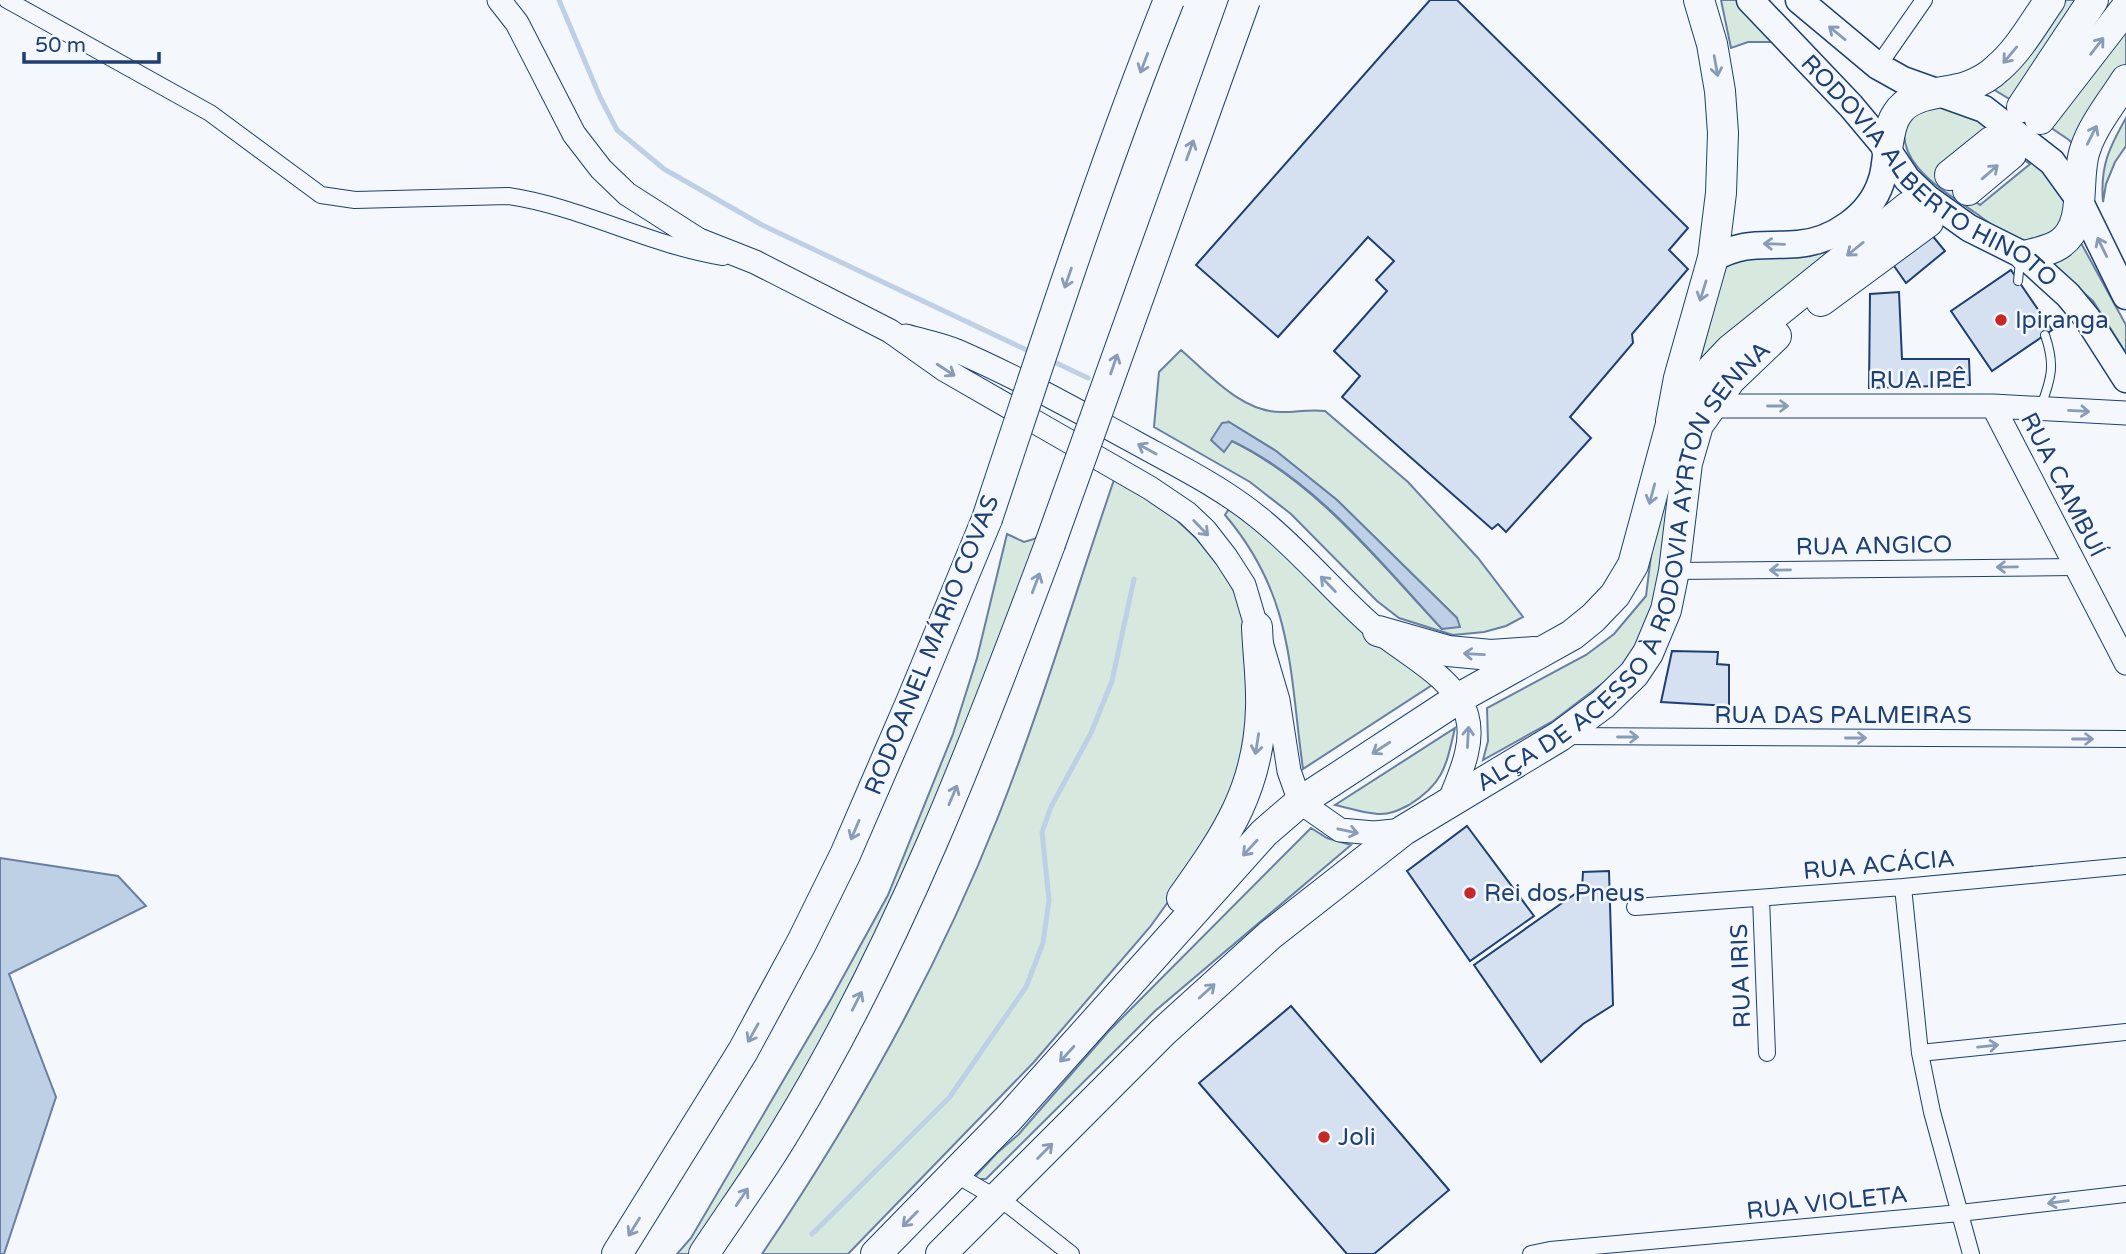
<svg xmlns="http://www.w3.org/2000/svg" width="2126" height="1254" font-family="'Varela Round',sans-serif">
<rect width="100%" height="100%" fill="#f4f7fb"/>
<!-- green -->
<path fill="#d7e8df" stroke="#687fa3" stroke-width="2" fill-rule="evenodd" d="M1721 0H1738L1773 42H1748L1731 48Z
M2066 0H2086L2016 103 1993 89 2010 74Z
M2126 24V74L2081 152 2069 140 2047 125Z
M1939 105 1965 111 2034 158 2070 198 2059 235C2049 237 2037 241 2027 241 2008 240 1989 222 1974 212 1946 192 1889 161 1908 117ZM1984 133 2030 164 1980 205 1936 172Z
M2126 118V146L2115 162 2106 184 2103 202C2100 166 2109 148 2126 118Z
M1846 239 1698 367 1721 280 1728 262Z
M2081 243 2126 325V353L2093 301 2052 265 2065 257Z
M1181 350C1209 374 1242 413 1282 412 1297 412 1310 409 1325 411L1408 482 1478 558 1523 617 1506 626 1484 632 1453 635 1399 618 1377 601 1291 514 1250 482 1154 427 1159 372ZM1229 422 1276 451 1337 500 1457 618 1442 629C1378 561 1317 483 1232 441Z
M1675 448 1665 570 1632 661 1553 721 1483 760 1488 741 1487 708 1586 655 1614 634 1646 596 1654 532Z
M1115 477 1165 509 1197 539 1222 570 1243 607 1258 719 1209 845 1150 927 1034 1062 848 1254H762C855 1117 937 971 998 817 1042 706 1076 590 1115 477Z
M1230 507 1241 511 1432 685 1303 769C1289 670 1294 596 1225 515Z
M1007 534 1024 542 1044 536 976 746 709 1254H677L691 1238 831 999 888 895 953 734 977 658Z
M1455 728C1446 766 1444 783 1409 805 1399 810 1389 815 1378 814 1363 813 1349 808 1335 805Z
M1311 828 1327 838 1351 845 1155 1011 986 1179H973L997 1153 1018 1135 1108 1032Z"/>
<!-- water -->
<path fill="#bed0e5" stroke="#687fa3" stroke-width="2" d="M1229 422 1276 451 1337 500 1457 618 1460 627 1442 629C1379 561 1318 482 1232 441L1224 452 1211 440 1222 423Z
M0 858 118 876 146 906 9 974 56 1097 4 1254H0Z"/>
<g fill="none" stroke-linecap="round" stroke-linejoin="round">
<!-- stream -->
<path stroke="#bed0e5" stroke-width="5" d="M559 0 600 97 617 130 664 169 762 225 1031 352
M1050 360 1088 378
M812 1234 949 1098 1026 987 1043 943 1049 900 1042 832 1051 807 1091 733 1112 681 1134 579"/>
</g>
<!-- building -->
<path fill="#d5e0f0" stroke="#1d3f73" stroke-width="2" d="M1430 0H1457L1688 228 1669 250 1688 269 1632 334 1633 343 1570 417 1591 438 1506 532 1498 524 1492 529 1342 397 1360 376 1334 351 1387 291 1376 280 1394 261 1368 237 1278 337 1196 265Z
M1931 234 1945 251 1906 283 1892 263Z
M2011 270 2052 330 1992 371 1951 311Z
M1899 292 1902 359H1969L1970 385 1869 388 1870 294Z
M1672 651 1718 652 1717 664 1729 665V706L1661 702Z
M1467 826 1534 916 1470 961 1407 871Z
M1609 871 1613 1005 1583 1024 1541 1062 1474 965 1582 889 1583 872Z
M1291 1006 1449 1190 1374 1254H1347L1199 1083Z"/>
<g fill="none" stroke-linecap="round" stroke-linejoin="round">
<defs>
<path id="lane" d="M2018 281 2020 261
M2041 406C2052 377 2055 364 2045 335"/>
<path id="street" d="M7 0 210 113 321 195 355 200 508 196C582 207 648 245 723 257
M1878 66 1924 0
M1674 571 2075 567
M1562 736 2126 739
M1903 887 1920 1053 1932 1112 1971 1254
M1761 898 1767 1053
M1635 907 1903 887 2126 866
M1920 1053 2126 1032
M955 1174 1010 1206 1071 1254
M1531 1254 1550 1250 1960 1213 2126 1194"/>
<path id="secondary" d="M499 0 517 23 574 134 601 169 627 194 699 240 755 262 890 331 945 370 1150 488 1187 513 1205 530 1226 557 1244 585 1278 700 1289 771 1300 802 1340 830 1374 833 1404 830
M906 336C923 341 941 344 957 351 1017 377 1074 409 1131 440 1174 464 1220 486 1258 517 1301 551 1335 594 1377 630 1405 654 1457 679 1467 716 1475 745 1459 776 1449 802
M1710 406H1993L2126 413
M1993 406 2126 663"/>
<g id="primary">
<path id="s1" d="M1750 0 1851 106 1887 149 1907 179 1927 198 1969 228 2025 256 2068 295 2087 318 2126 379"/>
<path d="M1799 0 1878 66 1903 80 1984 109 2052 162 2078 198 2126 296"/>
<path d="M1713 258C1748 240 1762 247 1798 244 1833 241 1870 216 1881 182 1885 172 1885 160 1887 149"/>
</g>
<g id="highway">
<path d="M2022 107 2093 0"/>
<path d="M2040 119 2126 8"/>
<path d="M1887 149C1889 138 1890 124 1897 114 1910 92 1944 94 1966 87 1977 83 1989 77 1998 68 2019 50 2034 23 2050 0"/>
<path d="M1950 175 1991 142"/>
<path d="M1968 190 2011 154"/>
<path d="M2025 256C2036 253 2052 250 2061 243 2088 223 2075 178 2085 150 2093 125 2112 102 2126 80"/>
<path d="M1821 301 1928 222"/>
<path d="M1671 421 1679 378 1713 258 1721 193 1723 133 1720 91 1712 44 1699 0"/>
<path d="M1378 631 1448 651 1491 655 1534 652"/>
<path d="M1182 898C1227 835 1259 788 1261 708 1262 681 1258 654 1257 627"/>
<path d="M617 1254 743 1051 802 942 845 855 912 700 987 519"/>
<path d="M704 1254C731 1213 761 1172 786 1130 898 946 975 745 1050 544"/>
<path d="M876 1254 1008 1119 1264 833 1300 802 1459 698 1572 635 1593 618 1615 595 1633 565 1670 428 1712 369 1730 350 1908 207"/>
<path id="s2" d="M941 1254 1163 1032 1270 935 1404 830 1560 736 1603 704 1634 674 1648 653 1666 610 1674 571 1687 463 1698 425 1730 380 1776 336"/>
</g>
</defs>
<!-- lane casing -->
<use href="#lane" stroke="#1d3f73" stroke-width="10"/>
<!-- street casing -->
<use href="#street" stroke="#1d3f73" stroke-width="18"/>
<!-- secondary casing -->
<use href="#secondary" stroke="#1d3f73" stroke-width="25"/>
<!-- primary casing -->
<use href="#primary" stroke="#1d3f73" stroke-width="29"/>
<!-- highway casing -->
<use href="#highway" stroke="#1d3f73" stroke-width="32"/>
<!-- lane -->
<use href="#lane" stroke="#f4f7fb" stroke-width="8"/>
<!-- street -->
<use href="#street" stroke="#f4f7fb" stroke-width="16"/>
<!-- secondary -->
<use href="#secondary" stroke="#f4f7fb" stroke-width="23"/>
<!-- primary -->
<use href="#primary" stroke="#f4f7fb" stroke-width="26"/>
<!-- highway -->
<use href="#highway" stroke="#f4f7fb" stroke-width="30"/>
<defs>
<path id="highway-bridge" d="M987 519C1045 345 1101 170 1169 0
M1050 544 1245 0"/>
</defs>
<!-- highway-bridge casing -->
<use href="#highway-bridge" stroke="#1d3f73" stroke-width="32" stroke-linecap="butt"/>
<!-- highway-bridge -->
<use href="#highway-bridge" stroke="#f4f7fb" stroke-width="30"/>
</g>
<!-- one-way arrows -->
<defs><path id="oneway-shaft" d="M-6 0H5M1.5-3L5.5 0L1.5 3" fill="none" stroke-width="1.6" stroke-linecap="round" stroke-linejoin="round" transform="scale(1.75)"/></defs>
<g stroke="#889bb7">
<use href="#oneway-shaft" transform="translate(1837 33) rotate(-141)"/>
<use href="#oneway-shaft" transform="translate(2097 46) rotate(-52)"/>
<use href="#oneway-shaft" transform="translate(2010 55) rotate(130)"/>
<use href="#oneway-shaft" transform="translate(1144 63) rotate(111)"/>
<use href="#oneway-shaft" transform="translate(1716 66) rotate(80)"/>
<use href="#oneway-shaft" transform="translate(2092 135) rotate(-63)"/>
<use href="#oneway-shaft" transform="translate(1190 150) rotate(-70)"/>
<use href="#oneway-shaft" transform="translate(1990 172) rotate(-41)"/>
<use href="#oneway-shaft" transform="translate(1774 244) rotate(-178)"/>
<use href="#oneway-shaft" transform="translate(2102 247) rotate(-116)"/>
<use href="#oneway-shaft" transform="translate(1855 249) rotate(141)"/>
<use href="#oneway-shaft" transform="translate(1068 278) rotate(109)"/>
<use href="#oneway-shaft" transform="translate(1703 291) rotate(107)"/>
<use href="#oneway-shaft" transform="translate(1114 364) rotate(-71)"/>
<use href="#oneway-shaft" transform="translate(946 370) rotate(33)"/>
<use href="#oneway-shaft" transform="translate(1778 406)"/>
<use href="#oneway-shaft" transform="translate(2079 411) rotate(3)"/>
<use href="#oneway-shaft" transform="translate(1147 449) rotate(-151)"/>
<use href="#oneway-shaft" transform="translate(1652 494) rotate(105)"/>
<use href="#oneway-shaft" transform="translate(1201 528) rotate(46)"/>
<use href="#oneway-shaft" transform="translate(2007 567) rotate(179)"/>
<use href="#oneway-shaft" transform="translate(1780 570) rotate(179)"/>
<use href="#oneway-shaft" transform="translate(1036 583) rotate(-69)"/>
<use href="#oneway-shaft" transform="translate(1328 584) rotate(-134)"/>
<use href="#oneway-shaft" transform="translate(1474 654) rotate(-177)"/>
<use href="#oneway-shaft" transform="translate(1468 737) rotate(-87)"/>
<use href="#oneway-shaft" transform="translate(1628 737)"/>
<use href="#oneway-shaft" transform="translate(1856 738)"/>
<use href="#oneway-shaft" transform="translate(2083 739)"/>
<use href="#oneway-shaft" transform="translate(1257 744) rotate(99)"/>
<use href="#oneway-shaft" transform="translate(1381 748) rotate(147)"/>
<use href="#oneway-shaft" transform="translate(953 795) rotate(-67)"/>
<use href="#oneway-shaft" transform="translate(855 830) rotate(113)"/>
<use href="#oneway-shaft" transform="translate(1348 831) rotate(12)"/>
<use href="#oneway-shaft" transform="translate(1250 848) rotate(133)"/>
<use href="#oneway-shaft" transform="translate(1207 991) rotate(-42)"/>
<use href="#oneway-shaft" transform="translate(857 1001) rotate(-63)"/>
<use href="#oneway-shaft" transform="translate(753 1033) rotate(119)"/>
<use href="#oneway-shaft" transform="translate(1988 1046) rotate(-6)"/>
<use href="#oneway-shaft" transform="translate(1067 1054) rotate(132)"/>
<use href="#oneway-shaft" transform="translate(1045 1151) rotate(-45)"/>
<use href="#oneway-shaft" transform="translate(742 1197) rotate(-56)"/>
<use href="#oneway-shaft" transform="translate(2058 1202) rotate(173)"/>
<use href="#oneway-shaft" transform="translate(910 1219) rotate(135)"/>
<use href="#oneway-shaft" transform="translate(634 1227) rotate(122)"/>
</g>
<!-- markers -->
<g fill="#c62828" stroke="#f4f7fb" stroke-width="2.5">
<circle cx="2001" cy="320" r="7"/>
<circle cx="1470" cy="893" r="7"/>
<circle cx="1324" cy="1137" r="7"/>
</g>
<g text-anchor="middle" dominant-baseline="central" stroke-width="5" stroke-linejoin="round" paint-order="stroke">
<!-- street labels -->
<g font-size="24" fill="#1d3f73" stroke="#f4f7fb">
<text stroke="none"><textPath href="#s1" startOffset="250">RODOVIA ALBERTO HINOTO</textPath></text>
<text x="1918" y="380">RUA IPÊ</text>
<text transform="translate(2063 485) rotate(63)">RUA CAMBUÍ</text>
<text transform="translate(1874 546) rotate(-1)">RUA ANGICO</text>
<text stroke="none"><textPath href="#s2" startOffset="994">ALÇA DE ACESSO À RODOVIA AYRTON SENNA</textPath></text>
<text transform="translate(932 645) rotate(-68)">RODOANEL MÁRIO COVAS</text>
<text x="1843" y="715">RUA DAS PALMEIRAS</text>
<text transform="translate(1879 865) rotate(-5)">RUA ACÁCIA</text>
<text transform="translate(1741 976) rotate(-92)">RUA IRIS</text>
<text transform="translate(1827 1203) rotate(-6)">RUA VIOLETA</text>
</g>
<!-- poi labels -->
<g font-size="24" fill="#1d3f73" stroke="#f4f7fb" text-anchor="start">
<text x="2015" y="320">Ipiranga</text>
<text x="1484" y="893">Rei dos Pneus</text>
<text x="1338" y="1137">Joli</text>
</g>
</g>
<!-- scale -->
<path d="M24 52v10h135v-10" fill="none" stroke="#1d3f73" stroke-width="3.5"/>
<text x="35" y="52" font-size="21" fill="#1d3f73" stroke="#f4f7fb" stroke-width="5" paint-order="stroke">50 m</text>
</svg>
